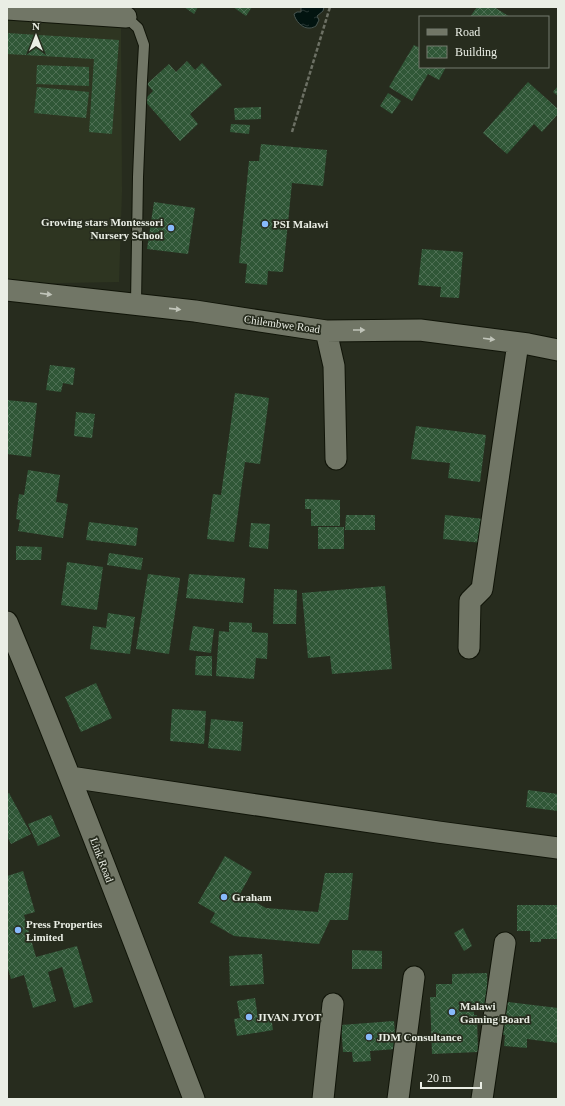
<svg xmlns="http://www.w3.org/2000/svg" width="565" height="1106" font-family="'Times New Roman',serif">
<defs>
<pattern id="water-ripples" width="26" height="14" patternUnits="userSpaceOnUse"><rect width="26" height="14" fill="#021410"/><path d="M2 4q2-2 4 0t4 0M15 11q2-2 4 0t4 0" fill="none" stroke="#273633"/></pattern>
<pattern id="building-cross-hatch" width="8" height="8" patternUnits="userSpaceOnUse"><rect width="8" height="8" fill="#305737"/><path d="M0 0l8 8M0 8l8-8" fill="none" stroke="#4e6f54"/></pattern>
</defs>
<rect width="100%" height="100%" fill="#272c1e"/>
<!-- built -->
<path fill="#2e3521" d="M7 16 121 25 122 192 119 282 7 284Z"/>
<!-- water -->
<path fill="url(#water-ripples)" stroke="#485550" d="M301 7H324L323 11 317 16 319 20 316 26C314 27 312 28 310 28 302 29 295 20 294 14L297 12H301Z"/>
<!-- building -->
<path fill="url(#building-cross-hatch)" d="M184 7H198L194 14Z
M233 7H252L246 16Z
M477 7H494L510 17H470Z
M7 33 119 40 112 134 89 132 94 59 7 54Z
M414 45 420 48V67H446L439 80 428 74 412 101 389 87Z
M187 61 195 70 202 63 222 85 190 114 198 124 180 141 144 100 153 91 147 84 169 64 176 72Z
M37 65 89 67V86L36 84Z
M528 82 558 109V114L542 132 534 124 507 154 483 133Z
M558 86V96L553 92Z
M37 87 89 92 86 118 34 113Z
M388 93 401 101 392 114 380 106Z
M261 107V119L235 120 234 108Z
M231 124 250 125 249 134 230 132Z
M261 144 327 150 323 186 292 183 283 272 268 271 267 285 245 283 247 264 239 263 249 161H259Z
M154 202 195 208 188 254 147 249Z
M422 249 463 252 459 298 440 297 441 287 418 285Z
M50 365 75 368 73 385 63 383 61 392 46 390Z
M235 393 269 398 260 464 245 462 234 542 207 539 213 494 221 495Z
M7 400 37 403 31 457 7 454Z
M76 412 95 414 92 438 74 436Z
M416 426 486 435 480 482 448 478 450 463 411 459Z
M28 470 60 475 56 502 68 504 63 538 18 531 20 520 16 519 19 494 24 495Z
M305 499 340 500V526H311V509H305Z
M346 515H375V530H345Z
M445 515 485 519 482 543 443 539Z
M89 522 138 528 136 546 86 540Z
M251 523 270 524 268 549 249 547Z
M318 527H344V549H318Z
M16 546 42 547 41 560H16Z
M109 553 143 558 141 570 107 565Z
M67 562 103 567 97 610 61 605Z
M148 574 180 578 169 654 136 649Z
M189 574 245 578 243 603 186 598Z
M385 586 392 669 332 674 330 656 308 658 302 593Z
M274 589 297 590 296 624H273Z
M108 613 135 617 130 654 90 649 93 626 106 628Z
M229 622 252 623V632L268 633 267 659 256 658 254 679 216 676 219 631 229 632Z
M193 626 214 629 211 653 189 650Z
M196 656H212V676L195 675Z
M96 683 112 718 81 732 65 697Z
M172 709 206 711 204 744 170 741Z
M211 719 243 722 241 751 208 748Z
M528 790 558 794V811L526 807Z
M9 793 31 834 11 844 7 836V794Z
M51 815 60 836 38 846 28 824Z
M225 856 252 872 240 894 266 908 318 912 325 873H353L348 920H330L319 944 234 936 210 922 215 913 198 903Z
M23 871 35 912 24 915 36 957 77 946 93 1002 74 1008 62 967 48 972 56 1001 33 1008 24 975 11 979 7 966V876Z
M517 905H558V939H541V942H530V931H517Z
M463 928 472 946 464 951 454 933Z
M352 950 382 951V969H352Z
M262 954 264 984 230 986 229 956Z
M487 973 488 1004 474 1005V1015H477L478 1052 432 1054 430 997H436V984H452V974Z
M255 998 258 1018 271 1016 273 1030 237 1036 234 1019 240 1018 237 1001Z
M499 1001 558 1008V1043L527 1039V1048L504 1046 505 1035 495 1034Z
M394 1021 396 1049 370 1051 371 1061 353 1062 352 1052H343L341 1025Z"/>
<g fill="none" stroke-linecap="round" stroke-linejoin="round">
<defs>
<path id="service" d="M126 17 138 28 144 45 142 80 138 177 136 304"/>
<path id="minor" d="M7 9 126 17
M7 290 195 311 326 331 420 330 528 344 558 350
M326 331 334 366 336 459
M7 622C73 780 133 940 194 1099
M469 648 470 601 482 589 518 343
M70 777 438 832 558 848
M323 1099 333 1004
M398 1099 414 977
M482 1099 505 943"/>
</defs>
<!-- service casing -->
<use href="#service" stroke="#101408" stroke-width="12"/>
<!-- minor casing -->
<use href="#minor" stroke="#101408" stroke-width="23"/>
<!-- path -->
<path stroke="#6c7064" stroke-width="2.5" stroke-dasharray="4 2" stroke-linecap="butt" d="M292 132 330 7"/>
<!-- service -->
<use href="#service" stroke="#717666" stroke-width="10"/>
<!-- minor -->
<use href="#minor" stroke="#717666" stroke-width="21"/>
</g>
<!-- one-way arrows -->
<defs><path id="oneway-solid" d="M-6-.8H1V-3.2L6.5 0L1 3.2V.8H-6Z"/></defs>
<g fill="#c0c4b9">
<use href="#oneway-solid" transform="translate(46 294) rotate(7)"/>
<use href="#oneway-solid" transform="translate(175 309) rotate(6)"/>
<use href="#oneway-solid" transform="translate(359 330)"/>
<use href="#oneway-solid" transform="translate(489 339) rotate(7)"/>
</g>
<!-- markers -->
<g fill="#88bafc" stroke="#272c1e" stroke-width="1.5">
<circle cx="265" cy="224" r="4"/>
<circle cx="171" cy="228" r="4"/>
<circle cx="224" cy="897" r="4"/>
<circle cx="18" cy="930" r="4"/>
<circle cx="452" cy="1012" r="4"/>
<circle cx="249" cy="1017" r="4"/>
<circle cx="369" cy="1037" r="4"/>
</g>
<g text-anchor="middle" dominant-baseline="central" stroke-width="3.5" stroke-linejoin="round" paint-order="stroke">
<!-- poi labels -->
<g font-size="11" font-weight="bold" fill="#eaeee5" stroke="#272c1e" text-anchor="start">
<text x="163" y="222" text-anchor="end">Growing stars Montessori<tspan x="163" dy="13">Nursery School</tspan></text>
<text x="273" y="224">PSI Malawi</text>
<text x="232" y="897">Graham</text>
<text x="26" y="924">Press Properties<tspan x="26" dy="13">Limited</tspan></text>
<text x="460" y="1006">Malawi<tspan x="460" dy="13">Gaming Board</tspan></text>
<text x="257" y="1017">JIVAN JYOT</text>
<text x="377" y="1037">JDM Consultance</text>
</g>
<!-- street labels -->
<g font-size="11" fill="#eaeee5" stroke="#272c1e">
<text transform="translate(282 324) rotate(8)">Chilembwe Road</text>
<text transform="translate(102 860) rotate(69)">Link Road</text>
</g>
</g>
<!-- border -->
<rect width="565" height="1106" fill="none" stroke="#eaeee5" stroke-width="16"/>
<!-- legend -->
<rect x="419" y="16" width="130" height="52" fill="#272c1e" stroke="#757a6e"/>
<rect x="427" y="29" width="20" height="6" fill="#717666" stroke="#757a6e"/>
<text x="455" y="36" font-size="12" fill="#eaeee5">Road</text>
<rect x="427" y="46" width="20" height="12" fill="url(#building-cross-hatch)" stroke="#757a6e"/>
<text x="455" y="56" font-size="12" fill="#eaeee5">Building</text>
<!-- north arrow -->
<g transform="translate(36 36)" stroke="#272c1e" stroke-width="3" paint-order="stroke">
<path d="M0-3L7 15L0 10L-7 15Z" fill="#eaeee5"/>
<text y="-6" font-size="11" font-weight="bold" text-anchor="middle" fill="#eaeee5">N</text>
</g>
<!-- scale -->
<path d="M421 1082v6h60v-6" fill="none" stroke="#eaeee5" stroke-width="2"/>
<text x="427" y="1082" font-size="12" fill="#eaeee5" stroke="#272c1e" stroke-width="3" paint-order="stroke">20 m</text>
</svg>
